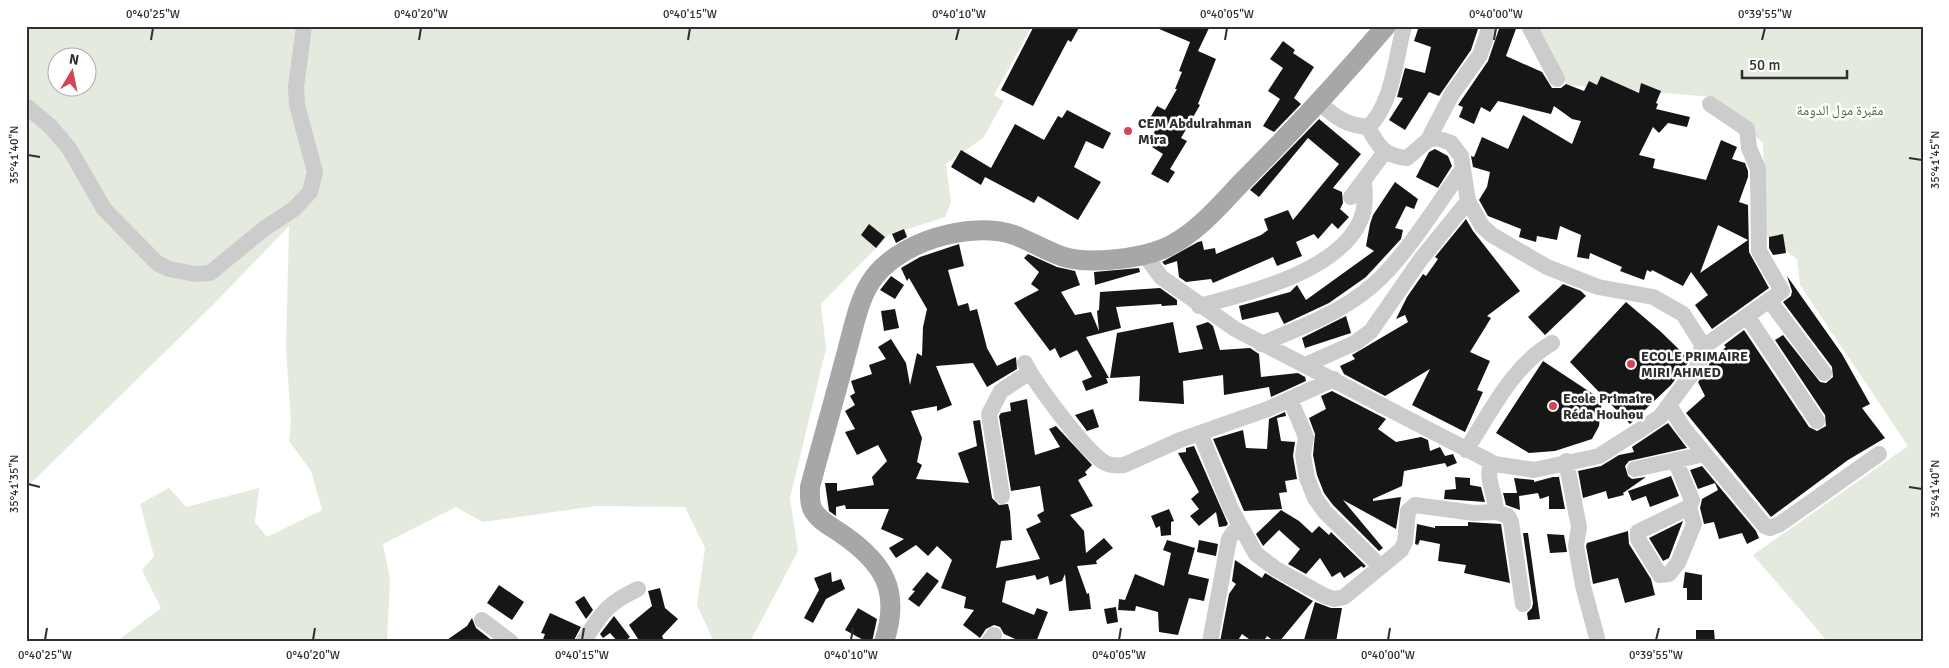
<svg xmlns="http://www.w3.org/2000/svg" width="1949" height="668" font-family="Signika,'Noto Naskh Arabic',sans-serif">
<rect width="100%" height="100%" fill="#fff"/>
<!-- green -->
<path fill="#e5eade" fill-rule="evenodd" d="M26 26H1032L994 95 1004 101 983 138 946 164 951 203 945 217 889 235 821 304 826 349 790 498 798 551 750 642H714L697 605 705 548 685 507 597 506 483 522 456 507 383 544 390 579 387 642H116L161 608 142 570 154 556 140 504 169 488 186 507 259 488 255 522 267 537 322 510 311 471 289 441 291 421 286 349 289 226 213 305 26 488ZM58 58H88V88H58Z
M1529 26H1923V642H1828L1753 555 1908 446 1800 285 1797 259 1766 235 1763 143 1712 97 1567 85Z"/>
<!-- building -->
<path fill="#161616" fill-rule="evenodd" d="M1034 26H1080L1071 42 1068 40 1033 106 1001 90Z
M1152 26H1210L1198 51 1216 59 1198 104 1200 105 1181 138 1187 141 1170 169 1175 172 1168 183 1151 174 1163 154 1152 147 1157 137 1153 134 1160 123 1150 118 1157 106 1165 110 1177 89H1175L1182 72 1179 71 1190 42Z
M1419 26H1479L1471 50 1439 96 1429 92 1405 130 1389 120 1403 98 1397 97 1405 68 1425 73 1431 47 1414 41Z
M1500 26H1517L1506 56 1542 72 1552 88H1561L1566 84 1584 91 1589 81 1597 85 1601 76 1639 93 1641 83 1661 91 1656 103 1658 104 1656 109 1690 117 1687 127 1668 123 1659 133 1653 127 1639 155 1655 159 1653 168 1706 180 1721 140 1737 147 1732 159 1745 163 1748 171V177L1739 202 1748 205 1749 252 1769 288 1712 329 1695 305 1708 295 1691 272 1683 286 1652 270 1651 272 1647 270 1644 280 1620 271 1622 267 1590 253 1589 259 1577 257 1581 235 1560 226 1557 240 1537 236 1536 242 1519 237 1521 229 1488 216 1479 200 1487 187 1490 172 1473 167 1471 156 1474 157 1482 137 1508 149 1523 115 1572 144 1581 121 1572 119 1554 106 1551 114 1498 101 1490 112 1481 107 1474 124 1459 117 1463 107 1458 105 1488 61ZM1718 225 1748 240 1700 273Z
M1283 41 1295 50 1293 53 1314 67 1294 98 1301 104 1274 132 1263 126 1280 99 1268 91 1283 68 1270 59Z
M1067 110 1111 133 1103 149 1086 141 1074 167 1101 182 1078 220 1038 196 1034 203 985 177 981 185 951 167 961 150 991 168 1015 124 1044 140 1058 116 1062 118Z
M1319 119 1361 154 1333 188 1342 192 1343 203 1340 209 1349 217 1338 229 1332 223 1318 239 1314 234 1296 242 1302 256 1277 266 1273 257 1213 283 1211 279 1186 282 1179 277 1177 261 1165 265 1162 262 1198 242 1202 241 1204 250 1215 248 1216 254 1261 235 1268 230 1264 219 1288 210 1293 220 1339 164 1308 138 1259 197 1250 190Z
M1435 149 1448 156 1452 166 1438 188 1416 177 1429 152Z
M1395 182 1418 199 1414 209 1406 206 1395 228 1403 230 1401 239 1366 277 1329 303 1284 324 1278 312 1242 320 1239 306 1290 292 1297 285 1306 300 1374 251 1366 246 1370 224 1373 215Z
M1466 219 1473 231 1520 291 1487 316 1491 318 1470 352 1490 361 1477 390 1483 392 1465 432 1412 405 1430 369 1385 396 1344 374 1340 366 1355 359 1352 355 1408 322 1405 315 1396 319 1407 297 1423 274 1426 276 1438 259 1435 257Z
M869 224 885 237 876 248 861 235Z
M904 229 907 237 896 243 892 234Z
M1783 234 1786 253 1773 255 1769 248V237Z
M959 244 964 266 948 270 958 306 968 303 970 311 977 309 987 348 997 366 1016 357 1017 369 987 387 973 363 936 366 952 405 937 411V406L911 411 922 438 917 462 922 465 916 479 969 483 958 453 977 446 973 421 980 420 992 498 999 505 1008 504 1010 512 1012 540 1001 541 996 568 1040 559 1026 529 1041 522 1037 515 1044 511 1040 486 1011 491 999 416 1001 413 1011 411 1010 403 1027 399 1035 455 1060 447 1049 429 1056 426 1092 465 1085 472 1087 475 1078 480 1093 506 1070 515 1084 531 1086 553 1104 538 1113 548 1096 561 1097 564 1077 566 1087 594 1089 593 1091 609 1069 611 1065 574 1062 581 1050 585 1048 576 1037 580 1035 575 1006 581 1002 602 1034 615 1037 608 1048 612 1036 642H1022L1004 634 1000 627 994 625 986 629 980 638 963 625 974 610 964 608 966 597 941 588 952 560 937 546 928 556 916 545 896 558 889 548 904 539 881 529 889 509H846L845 505 836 507V516L829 511 825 483H837V491L874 485 872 477 887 461 878 445 857 455 845 432 855 429 845 411 855 405 850 396 855 393 851 381 872 374 869 365 886 359 878 347 891 339 906 363 910 385 917 353 922 356 923 327 927 309 909 278 907 281 901 268 920 257Z
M1028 254 1057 267 1075 271 1080 285 1061 292 1075 315 1091 312 1099 331 1097 311 1099 310 1100 292 1160 288 1177 300V305L1162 306 1161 304 1116 307 1121 328 1086 337 1109 378H1106L1108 383 1086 391 1082 381 1092 377 1077 350 1060 358 1055 348 1050 351 1014 303 1039 290 1031 284 1039 272 1024 258Z
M1139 268 1140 272 1095 285 1094 272Z
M891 276 904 285 895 299 880 290Z
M1787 276 1842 354 1870 404 1862 408 1885 438 1848 460 1771 517 1686 413 1705 396 1698 382 1708 369 1710 360 1726 347 1724 345 1744 330 1809 427 1817 431 1826 426 1825 415 1775 340 1783 335 1820 382 1826 383 1833 377 1832 367 1783 302 1791 296 1792 291Z
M1563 284 1581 291 1586 296 1545 335 1528 317Z
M1626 302 1660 331 1690 360 1671 385 1630 424 1570 362Z
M895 309 899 328 884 331 881 311Z
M1346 316 1351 333 1305 348 1302 338Z
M1173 322 1179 353 1203 349 1196 326 1208 322 1213 326 1220 350 1250 348 1259 354 1261 377 1298 373 1305 377 1306 381 1271 397 1269 387 1224 395 1223 375 1183 381 1184 404 1139 401 1140 376 1110 378 1117 333Z
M1543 361 1602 400 1599 426 1592 439 1555 451 1529 453 1496 433Z
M1332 391 1386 419 1378 429 1396 442 1421 437 1428 440 1430 451 1440 447 1445 456 1453 454 1457 463 1447 467 1445 463 1404 471 1402 486 1373 499V501L1401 497 1396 529 1343 500 1383 548 1379 551 1333 505 1324 493 1317 475 1313 455 1315 434 1309 418 1326 409 1321 396Z
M1093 409 1099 427 1087 431 1075 415Z
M1285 412 1286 416 1277 418 1281 441 1295 442 1293 456 1297 479 1285 481 1287 492 1279 493 1282 509 1244 511 1213 439 1243 430 1246 448 1267 449 1269 419Z
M1668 423 1687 448 1629 461 1625 466 1628 476 1632 479 1646 477 1623 493 1624 495 1608 499 1606 491 1583 498 1578 471 1601 466 1619 455 1634 452 1632 447Z
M1194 446 1228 524 1226 526 1219 527 1216 512 1199 526 1190 516 1199 509 1191 499 1199 492 1178 453 1186 452V448Z
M1702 466 1756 531 1759 538 1747 544 1742 533 1719 539 1714 522 1704 524 1700 508 1702 499 1718 490 1715 483 1698 489 1690 470Z
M1671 476 1679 496 1650 507 1646 496 1632 501 1628 491Z
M1455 477 1470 478V485L1481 487 1485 502 1444 499 1445 490 1456 489Z
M1553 477H1559L1565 509H1549V496L1540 499 1538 493 1519 496 1520 510 1506 505 1503 493H1517L1514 478 1534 480V482Z
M1169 509 1174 521 1171 522V535L1161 536 1160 526 1156 528 1151 516Z
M1281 510 1299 521 1312 533 1319 526 1329 535 1331 532 1366 566 1363 568 1362 566 1344 578 1340 572 1332 577 1320 558 1306 574 1288 564 1300 549 1279 530 1263 546 1256 534Z
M1683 521 1669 558 1663 561 1649 538Z
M1468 522 1501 524 1510 583 1464 573 1466 565 1438 561 1440 544 1420 540 1418 545 1415 544 1417 524 1435 528V526H1468Z
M1628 531 1629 544 1651 579 1655 595 1625 603 1618 578 1593 584 1586 546 1587 543Z
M1523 533H1528L1540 619 1528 620 1527 613 1532 608 1533 603Z
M1547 534 1564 535 1567 552 1550 553Z
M1167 540 1195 548 1188 574 1209 579 1204 601 1189 598 1178 635 1159 632 1158 612 1136 606 1135 611 1118 610 1119 599 1125 600 1135 574 1164 586 1171 553 1163 550Z
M1199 540 1218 544 1216 556 1197 552Z
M1235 560 1262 578 1265 573 1313 601 1279 642H1275L1267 636 1263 642H1253L1242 634 1237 642H1220L1229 594 1236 584 1232 581Z
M831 572 832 582 841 579 845 589 826 599 813 623 804 618 819 590 814 578Z
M927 572 939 581 919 607 908 599 915 591 912 590Z
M1685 572 1702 575V600H1687V588H1683Z
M499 585 524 602 512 620 487 603Z
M660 588 665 608 678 619 662 636 665 642H640L629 625 652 606 648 591Z
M584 596 593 610 586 619 575 602Z
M1315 602 1331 608H1342L1336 642 1304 640Z
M1116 607 1118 622 1107 624 1104 609Z
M858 608 877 619 872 642H867L845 630Z
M550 613 581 627 573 642H542L545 634 541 633Z
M614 616 630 637 624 642H618L610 633 603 638 600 634Z
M472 618 476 628 494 642H444L467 626Z
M1696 630H1714L1715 642H1696Z"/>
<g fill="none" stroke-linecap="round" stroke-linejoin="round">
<!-- minor -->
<path stroke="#ccc" stroke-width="16" d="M1529 26 1557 79
M1320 103C1336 118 1346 125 1368 127 1392 106 1396 57 1404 26
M26 106 50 126 69 148 104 209 157 263 169 269 195 274 210 273 265 228 294 209 310 192 315 172 297 105 296 87 304 26
M1428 140 1452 94 1480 55 1490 26
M1351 197 1384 153
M1144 254 1161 277 1235 329 1495 464 1534 470 1599 456 1660 417 1700 363 1702 344 1683 314 1653 297 1598 287 1547 267 1492 235 1482 226 1468 201 1461 156 1451 143 1437 138 1428 140 1407 158C1384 156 1378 146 1368 127
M1769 300 1824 373
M1199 306C1249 293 1340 271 1361 219 1366 207 1365 194 1364 181
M1747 316 1817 421
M1261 344C1300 328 1341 313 1373 285 1406 256 1436 206 1462 170
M1702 348 1782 291 1759 251 1758 169 1749 148 1747 129 1710 104
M1025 363C1036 385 1083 447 1102 461 1109 466 1116 466 1124 465L1180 440 1268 409 1334 379
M1305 365 1355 343 1371 331 1421 259 1468 201
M1290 399 1306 437 1303 455 1307 478 1315 498 1325 512 1381 567
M1669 405 1684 429 1765 526 1770 528 1780 524 1879 454
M1200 433 1231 509 1256 554 1276 569 1325 596 1334 599 1344 597 1401 550 1405 542 1408 511 1415 505 1474 513 1496 512 1508 516 1511 522 1523 604
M1466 450C1491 412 1512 366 1552 343
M1675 460 1692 500 1689 507
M1566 461 1579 527 1576 546 1583 586 1597 638
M1491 462C1485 481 1496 493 1496 512
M1635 469 1705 454
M1002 496 989 414 1001 391 1030 372
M1689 507 1694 524 1678 563 1669 574 1660 575 1638 539V532Z
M482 620 511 642
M583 642C602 613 606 604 638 589
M989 642 994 635
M1210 642 1229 539 1234 532 1242 528"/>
<!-- major -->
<path stroke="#a7a7a7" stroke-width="20" d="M884 642C901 591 884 563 842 534 832 527 819 521 813 510 809 503 810 494 810 487 822 442 835 397 847 351 853 330 858 302 870 283 895 242 970 220 1014 235 1030 241 1045 250 1061 256 1087 265 1140 259 1165 248 1196 234 1219 206 1242 182 1292 132 1340 80 1386 26"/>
</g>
<!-- ticks -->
<path fill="none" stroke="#2f2f2f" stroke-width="2" d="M151 40 153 28M419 40 421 28M688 40 690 28M956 40 959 28M1225 40 1227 28M1494 40 1496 28M1762 40 1765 28M28 155 40 157M1909 158 1922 160M28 484 40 487M1909 487 1922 489M45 640 47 628M313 640 315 628M582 640 584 628M851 640 853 628M1119 640 1121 628M1388 640 1390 628M1656 640 1659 628"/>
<!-- markers -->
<g fill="#d34455" stroke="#fff" stroke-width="2">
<circle cx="1128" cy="131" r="5"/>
<circle cx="1631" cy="364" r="5"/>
<circle cx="1553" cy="406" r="5"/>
</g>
<g text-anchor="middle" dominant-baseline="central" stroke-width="5" stroke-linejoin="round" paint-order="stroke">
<!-- park labels -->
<g font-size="14" fill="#546641" stroke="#fff">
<text x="1840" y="110">مقبرة مول الدومة</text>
</g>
<!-- poi labels -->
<g font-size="14" font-weight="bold" fill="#2f2f2f" stroke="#fff" text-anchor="start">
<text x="1138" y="123">CEM Abdulrahman<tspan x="1138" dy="16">Mira</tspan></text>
<text x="1641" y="356">ECOLE PRIMAIRE<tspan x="1641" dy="16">MIRI AHMED</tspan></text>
<text x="1563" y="398">Ecole Primaire<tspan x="1563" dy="16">Réda Houhou</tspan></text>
</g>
</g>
<!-- border -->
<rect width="1949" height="668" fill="none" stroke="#ffffff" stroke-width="55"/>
<!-- north arrow -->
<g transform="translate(72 72) rotate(10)"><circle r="24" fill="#ffffff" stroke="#acacac"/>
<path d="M0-4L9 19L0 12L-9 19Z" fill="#d34455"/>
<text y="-8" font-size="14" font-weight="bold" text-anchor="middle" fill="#2f2f2f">N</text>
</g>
<!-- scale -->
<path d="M1742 70v8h105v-8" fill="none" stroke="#2f2f2f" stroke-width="2.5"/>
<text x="1749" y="70" font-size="15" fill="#2f2f2f" stroke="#ffffff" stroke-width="4" paint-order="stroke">50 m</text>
<rect x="28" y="28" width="1894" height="612" fill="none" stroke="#2f2f2f" stroke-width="2"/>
<g font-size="12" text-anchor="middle" fill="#2f2f2f">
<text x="153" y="18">0°40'25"W</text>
<text x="421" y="18">0°40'20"W</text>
<text x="690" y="18">0°40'15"W</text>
<text x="959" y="18">0°40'10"W</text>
<text x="1227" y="18">0°40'05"W</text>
<text x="1496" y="18">0°40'00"W</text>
<text x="1765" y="18">0°39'55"W</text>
<text transform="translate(14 155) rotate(-90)" y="4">35°41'40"N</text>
<text transform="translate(1935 160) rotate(-90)" y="4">35°41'45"N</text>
<text transform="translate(14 484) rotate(-90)" y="4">35°41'35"N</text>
<text transform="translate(1935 489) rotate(-90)" y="4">35°41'40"N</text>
<text x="45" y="659">0°40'25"W</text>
<text x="313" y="659">0°40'20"W</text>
<text x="582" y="659">0°40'15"W</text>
<text x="851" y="659">0°40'10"W</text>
<text x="1119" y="659">0°40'05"W</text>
<text x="1388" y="659">0°40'00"W</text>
<text x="1656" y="659">0°39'55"W</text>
</g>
</svg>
